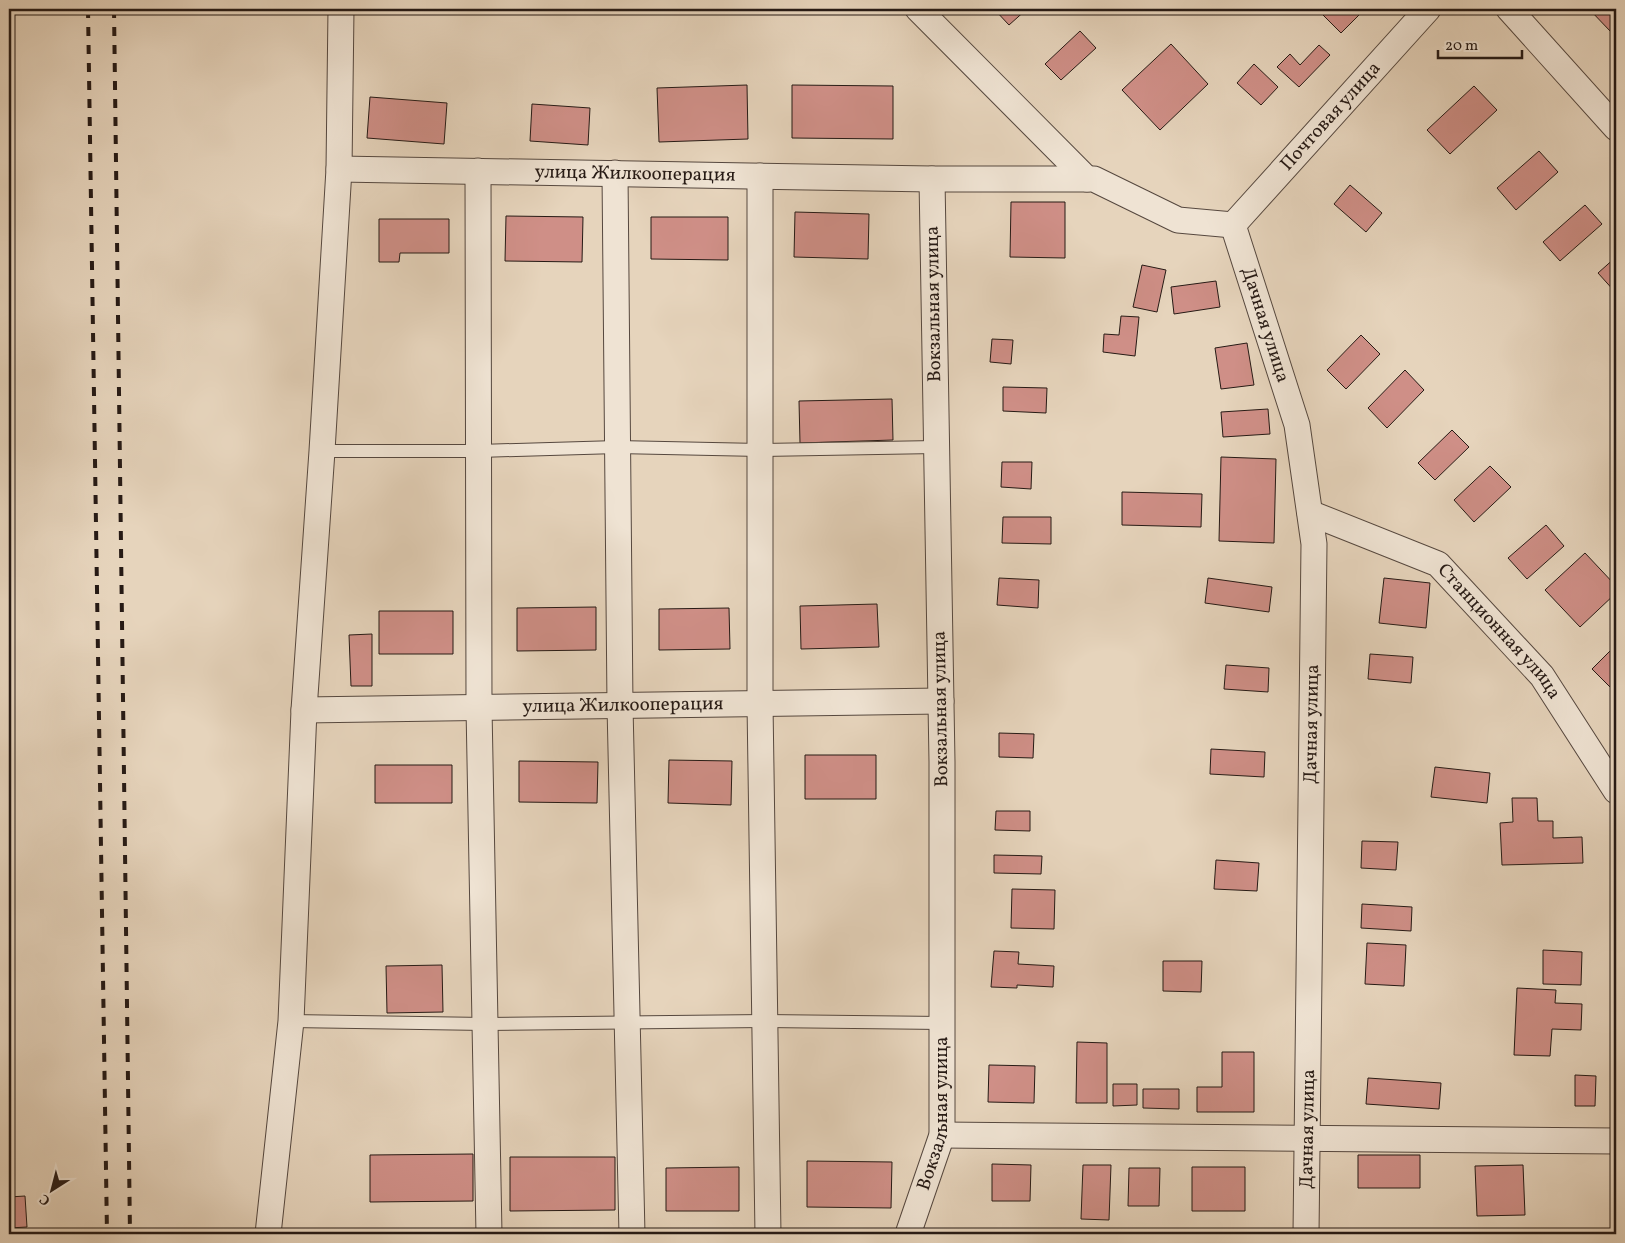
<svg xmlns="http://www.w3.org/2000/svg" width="1625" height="1243" font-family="Vollkorn,serif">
<rect width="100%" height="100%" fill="#e6d4bc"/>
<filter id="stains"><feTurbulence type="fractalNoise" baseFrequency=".004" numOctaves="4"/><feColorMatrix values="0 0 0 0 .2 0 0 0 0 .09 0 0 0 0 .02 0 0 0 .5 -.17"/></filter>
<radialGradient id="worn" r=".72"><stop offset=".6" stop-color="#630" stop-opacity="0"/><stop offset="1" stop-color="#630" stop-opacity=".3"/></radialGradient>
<!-- building -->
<path fill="#cf8f87" stroke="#261a15" d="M801 9H854V12Z
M994 9H1027L1009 25Z
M1317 9H1365L1341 33Z
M1589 9H1616V26L1611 32Z
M1080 31 1096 48 1061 80 1045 64Z
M1171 44 1208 84 1160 130 1122 90Z
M1319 45 1330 55 1299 87 1277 67 1290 54 1300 65Z
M1254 64 1278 87 1261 105 1237 83Z
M747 85 748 139 659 142 657 88Z
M792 85 893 86V139L792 138Z
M1474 86 1497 110 1450 154 1427 130Z
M370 97 447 103 444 144 367 138Z
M532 104 590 108 588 145 530 141Z
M1539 151 1558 172 1516 210 1497 188Z
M1350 185 1382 213 1366 232 1334 204Z
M1011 202H1065V258L1010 257Z
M1585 205 1602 224 1560 261 1543 242Z
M795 212 869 214 868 259 794 257Z
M506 216 583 217 582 262 505 261Z
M651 217H728V260L651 259Z
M379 219H449V253H400L399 262H379Z
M1616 257V293L1598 273Z
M1142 265 1166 270 1157 312 1133 307Z
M1216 281 1220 307 1174 314 1171 287Z
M1121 316 1139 317 1135 356 1103 352 1104 334 1119 335Z
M1361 335 1380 354 1346 389 1327 370Z
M992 339 1013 340 1011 364 990 362Z
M1247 343 1254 385 1221 389 1215 348Z
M1405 370 1424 390 1387 428 1368 408Z
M1003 387 1047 388 1046 413 1003 411Z
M892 399 893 440 800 443 799 401Z
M1268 409 1270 434 1223 437 1221 412Z
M1452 430 1469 447 1435 480 1418 463Z
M1221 457 1276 459 1274 543 1219 541Z
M1002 462H1032L1031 489 1001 487Z
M1490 466 1511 487 1474 522 1454 500Z
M1122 492 1202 494 1201 527 1122 525Z
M1003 517H1051V544L1002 543Z
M1546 525 1564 546 1527 579 1508 558Z
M1585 553 1616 586V593L1580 627 1545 590Z
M999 578 1039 580 1038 608 997 605Z
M1208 578 1272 587 1269 612 1205 603Z
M1384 578 1430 583 1426 628 1379 623Z
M877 604 879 647 801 649 800 606Z
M596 607V650L517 651V608Z
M729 608 730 649 659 650V609Z
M379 611H453V654H379Z
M372 634V686H351L349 635Z
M1616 645V693L1592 669Z
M1370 654 1413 657 1411 683 1368 679Z
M1226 665 1269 668 1268 692 1224 689Z
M999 733 1034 734 1033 758 999 757Z
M1211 749 1265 752 1264 777 1210 774Z
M805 755H876V799H805Z
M669 760 732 761 731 805 668 803Z
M519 761 598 762 597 803 519 802Z
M375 765H452V803H375Z
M1435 767 1490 773 1487 803 1431 797Z
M1512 798H1537L1538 821H1553V838L1582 837 1583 863 1502 865 1500 823 1513 822Z
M996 811H1030V831L995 830Z
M1362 841 1398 842 1396 870 1361 868Z
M994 855 1042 856 1041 874 994 873Z
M1216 860 1259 863 1257 891 1214 889Z
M1012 889 1055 890 1054 929 1011 928Z
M1362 904 1412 907 1411 931 1361 928Z
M1367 943 1406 945 1404 986 1365 984Z
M1543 950 1582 952 1581 985 1543 984Z
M994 951 1019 952 1018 964 1054 966 1053 987 1017 985V988L991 987Z
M1163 961H1202L1201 992 1163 991Z
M442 965 443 1012 387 1013 386 966Z
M1517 988 1556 990 1555 1003 1582 1004 1581 1030 1552 1029 1550 1056 1514 1055Z
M1077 1042 1107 1043V1103H1076Z
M1222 1052H1254V1112H1197V1087H1222Z
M989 1065 1035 1066 1034 1103 988 1102Z
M1575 1075 1596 1076 1595 1106H1575Z
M1368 1078 1441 1083 1439 1109 1366 1104Z
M1113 1084H1137V1105L1113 1106Z
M1143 1089H1179V1109L1143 1108Z
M473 1154V1201L370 1202V1155Z
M1358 1155H1420V1188H1358Z
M510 1157H615V1210L510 1211Z
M807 1161 892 1162 891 1208 807 1207Z
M992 1164 1031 1165 1030 1201H992Z
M1083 1165H1111L1109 1220 1081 1219Z
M1523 1165 1525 1215 1477 1216 1475 1166Z
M739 1167V1211H666V1168Z
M1192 1167H1245V1211H1192Z
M1129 1168H1160L1159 1206H1128Z
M25 1196 27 1227 9 1228V1197Z
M1543 1231 1589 1232V1234H1543Z"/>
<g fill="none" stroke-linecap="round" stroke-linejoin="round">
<defs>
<path id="lane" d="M322 451H479L617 447 760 450 936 447
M291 1021 485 1024 765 1021 942 1023"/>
<g id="street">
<path d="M918 9 1087 179"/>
<path d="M1509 9 1616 128"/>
<path id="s1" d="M339 169 932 179H1094L1178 220 1233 225"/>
<path d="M478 171 479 708 489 1234"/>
<path d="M615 173 620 706 632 1234"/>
<path d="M760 176V704L768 1234"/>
<path id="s2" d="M1233 225 1297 425 1314 544 1306 1234"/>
<path id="s3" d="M1233 225 1428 9"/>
<path id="s4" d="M1310 513 1438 564 1542 676 1616 791"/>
<path id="s5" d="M304 710 941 701"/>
<path d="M942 1135 1616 1141"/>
<path d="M268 1234 291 1021 304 710 322 451 339 169 341 9"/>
<path id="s6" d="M908 1234 942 1135V762L932 179"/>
</g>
</defs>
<!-- lane casing -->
<use href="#lane" stroke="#56483f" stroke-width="14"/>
<!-- street casing -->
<use href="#street" stroke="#56483f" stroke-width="27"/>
<!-- lane -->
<use href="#lane" stroke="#efe3d3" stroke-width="12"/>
<!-- street -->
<use href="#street" stroke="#efe3d3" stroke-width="25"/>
<!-- rail -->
<path stroke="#261a15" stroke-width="4" stroke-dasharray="9 9" stroke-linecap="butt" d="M88 9 107 1234
M114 9 130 1234"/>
</g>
<g text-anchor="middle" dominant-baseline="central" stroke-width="4" stroke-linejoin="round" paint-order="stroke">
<!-- street labels -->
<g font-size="19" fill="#261a15" stroke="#efe3d3">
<text stroke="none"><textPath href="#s3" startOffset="146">Почтовая улица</textPath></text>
<text stroke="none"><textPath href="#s1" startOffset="296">улица Жилкооперация</textPath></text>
<text transform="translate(934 304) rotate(-91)">Вокзальная улица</text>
<text stroke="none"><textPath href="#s2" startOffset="105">Дачная улица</textPath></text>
<text stroke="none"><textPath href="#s4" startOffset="229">Станционная улица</textPath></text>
<text stroke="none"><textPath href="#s5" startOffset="319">улица Жилкооперация</textPath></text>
<text transform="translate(941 709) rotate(-91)">Вокзальная улица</text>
<text transform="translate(1312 724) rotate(-89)">Дачная улица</text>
<text stroke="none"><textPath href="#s6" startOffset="125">Вокзальная улица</textPath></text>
<text transform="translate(1308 1129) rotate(-89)">Дачная улица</text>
</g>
</g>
<!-- margin -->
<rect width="1625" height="1243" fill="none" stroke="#e6d4bc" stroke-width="30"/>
<rect x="10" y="10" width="1605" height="1223" fill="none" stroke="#261a15" stroke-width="2.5"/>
<rect x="15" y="15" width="1595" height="1213" fill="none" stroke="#261a15"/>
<!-- north arrow -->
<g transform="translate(52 1190) rotate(216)" stroke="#efe3d3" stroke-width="4" paint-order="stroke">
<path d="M0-4L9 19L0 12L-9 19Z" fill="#261a15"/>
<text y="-8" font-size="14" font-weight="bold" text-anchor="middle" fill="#261a15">С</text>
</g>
<!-- scale -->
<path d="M1438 50v8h84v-8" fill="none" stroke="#261a15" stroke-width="2.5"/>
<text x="1445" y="50" font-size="15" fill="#261a15" stroke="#efe3d3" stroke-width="4" paint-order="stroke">20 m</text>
<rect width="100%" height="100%" filter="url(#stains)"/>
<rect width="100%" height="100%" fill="url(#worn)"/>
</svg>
